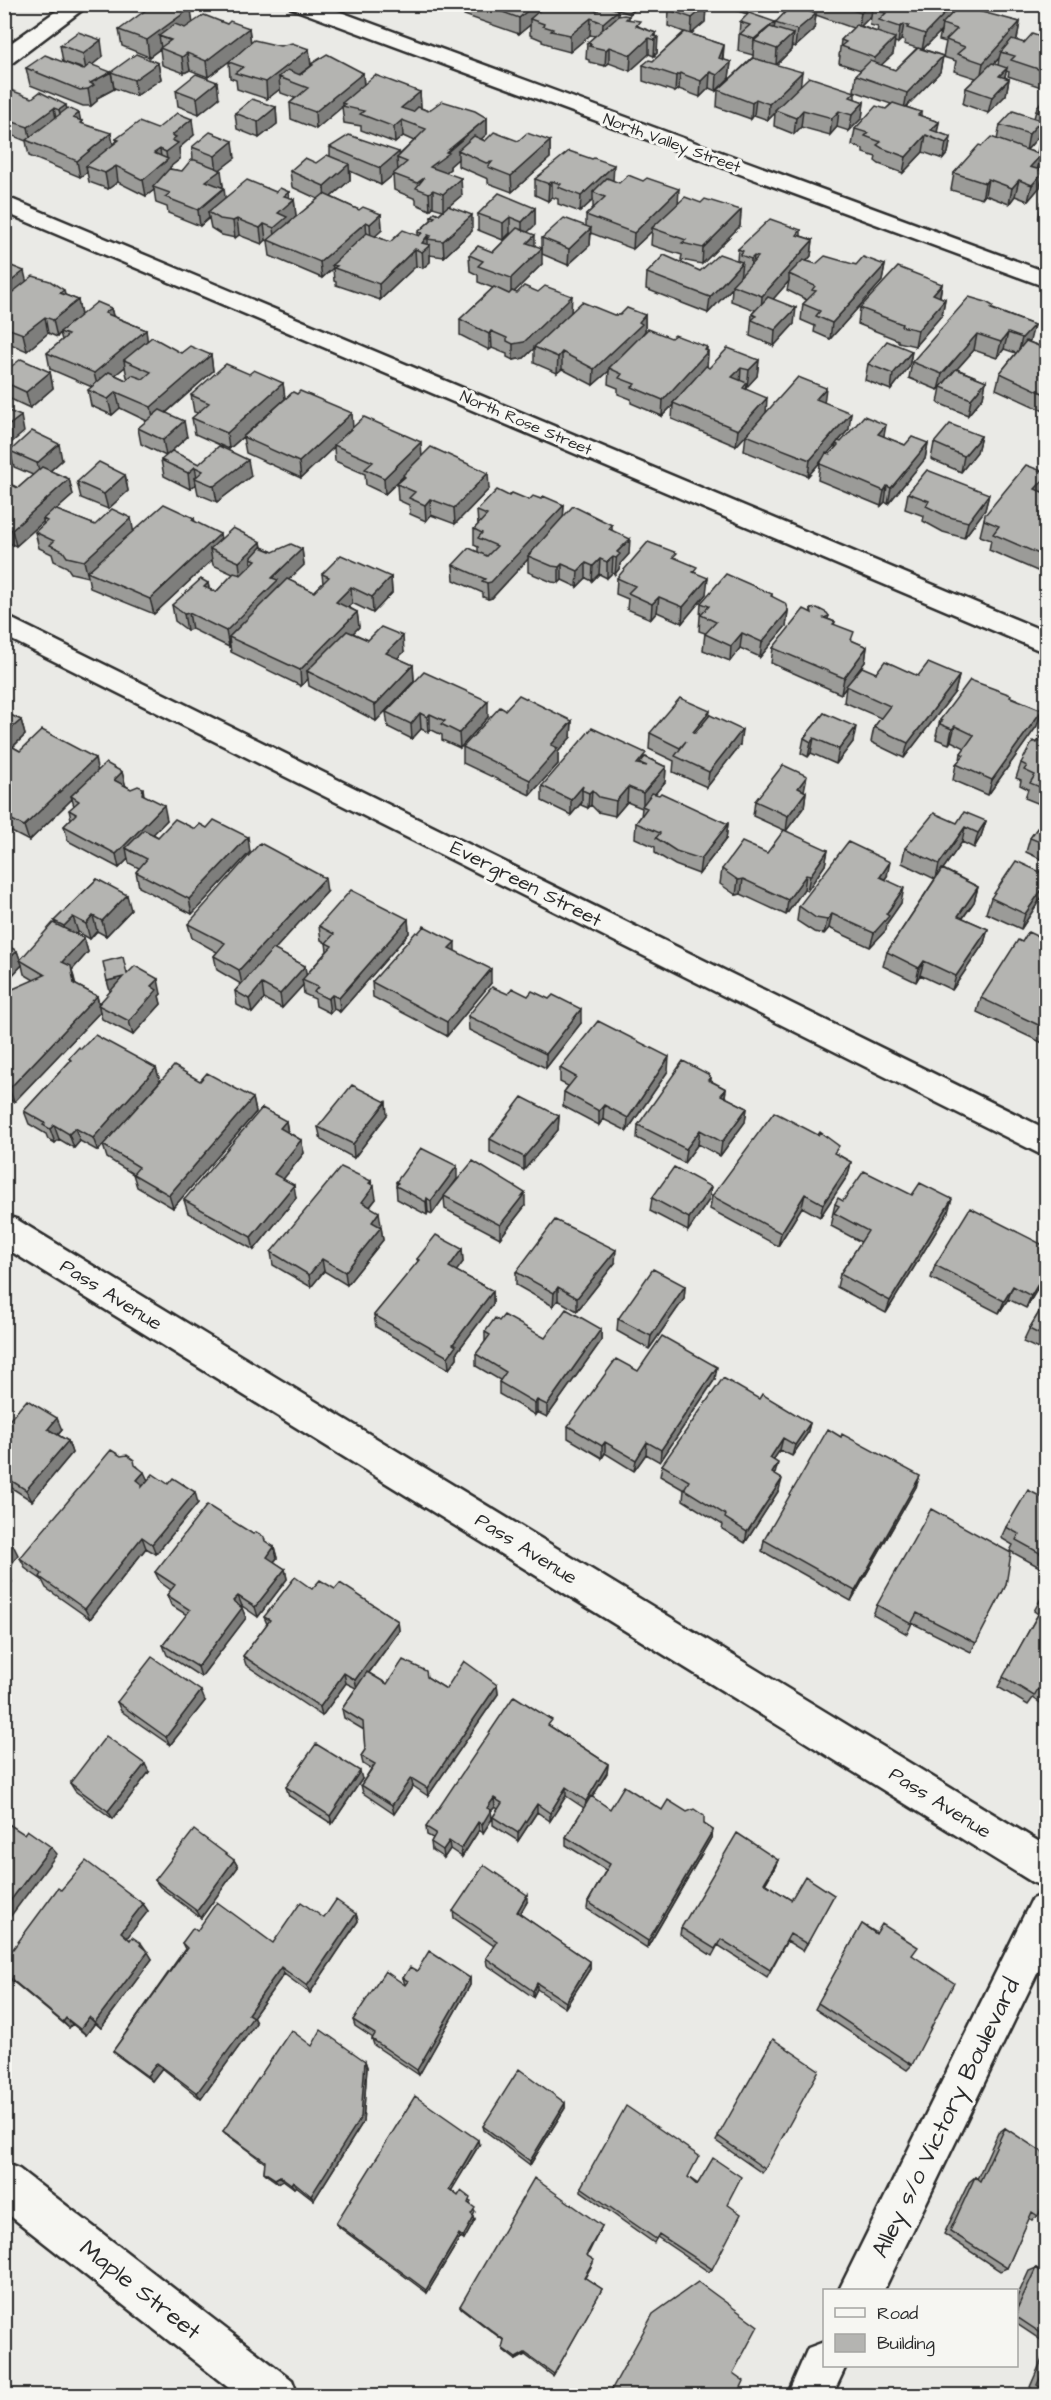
<svg xmlns="http://www.w3.org/2000/svg" width="1051" height="2400" font-family="'Architects Daughter',sans-serif">
<rect width="100%" height="100%" fill="#eaeae6"/>
<filter id="ink" filterUnits="userSpaceOnUse"><feTurbulence type="fractalNoise" baseFrequency=".0167" numOctaves="2"/><feDisplacementMap in="SourceGraphic" scale="12" xChannelSelector="R" yChannelSelector="G"/><feConvolveMatrix kernelMatrix="1 2 1 2 8 2 1 2 1" color-interpolation-filters="sRGB"/></filter>
<g filter="url(#ink)">
<g fill="none" stroke-linecap="round" stroke-linejoin="round">
<defs>
<path id="minor" d="M66 4H90L12 63 4 64V48Z
M288 4H319L1046 272V287L291 8Z
M4 196 1046 632V653L4 212Z
M4 615 1046 1129V1157L4 636Z
M4 1215 16 1219 1046 1846V1888L1032 1882 4 1247Z
M1046 1893V1955L884 2290H839L1032 1899Z
M4 2163 19 2169 292 2380 298 2396H239L4 2211Z
M824 2342V2366H846L832 2396H787L808 2348Z"/>
</defs>
<!-- minor casing -->
<use href="#minor" stroke="#2b2b2b" stroke-width="5"/>
<!-- minor -->
<use href="#minor" fill="#f6f6f2" fill-rule="evenodd"/>
</g>
<!-- wall -->
<path fill="#9b9b98" stroke="#2b2b2b" stroke-width="1.5" fill-rule="evenodd" d="M463 4H641L630 14 616 9 618 16H629V20L640 27 656 33 657 53 654 56 649 54 630 71 609 63 605 66 589 62V60L586 59 587 43 595 36 590 35 570 52 551 47V45L542 42V40L530 35V25L519 34 464 15Z
M722 4H757L747 14 722 6Z
M802 4H957V9L1020 22 1017 39 1015 40 1024 43 1047 39V89L1008 76 1009 72 1006 71 1005 77 1009 79 1006 95 988 113 963 104 966 88 976 78 954 71 956 61 943 57 946 42 939 40 941 31 923 49 943 56 940 72 906 107 921 112V116L939 122 937 132 951 137 948 153 943 159 923 152 903 173 879 164 875 161 876 157 863 153V149L852 145 855 129 886 109 891 104 854 91 856 75 861 70 839 63 840 56H839L841 40 853 28 816 15 814 30 795 47 792 46 791 50 776 65 800 86 855 92V99L864 102 862 118 849 131 837 127 830 135 801 127 794 134 774 126 775 113 768 120 754 115 751 119 717 107 718 90 753 57V55L738 51 740 22H775L774 28 775 23 801 9ZM871 16 870 25 878 27 877 32 861 26ZM901 40 905 41 904 44 917 48 895 70 881 65 893 54 895 42 898 43ZM999 58 998 65 994 64Z
M706 6 705 22 691 34 724 45 723 60 731 62 729 78 716 91 709 88 700 97 679 89 675 92 643 81V65L653 61 684 32 668 26 669 10Z
M193 23 227 24 249 28 251 43 309 49 311 66 299 75H300L311 67V64L363 73 364 85 420 92 421 108 428 111 487 118V134L481 139 485 141H550V158L512 192 488 183V179L458 166V159L450 166V169L445 173 462 195 449 206 472 231 444 257 430 255V262L423 268 416 266 380 300 336 285V282L334 281 333 268 322 278 270 256 268 241 266 240 262 244 239 235 235 238 222 235 211 228 209 218 200 226 168 213 167 207 156 203 154 190 146 196 118 182 108 189 89 182 87 172 80 177 29 156 26 141 9 134 4 138V94L32 98 67 110 81 121 82 123 113 144 117 141 116 139 157 129 194 135 179 148 180 159 170 167V169L182 171 193 160 192 147 235 158 220 169 223 186 221 187 225 198 276 192H289V198L294 199 296 216 288 223V224L318 199 292 187 290 171 316 163 330 157V147L399 155 414 141 403 136 395 143 361 130V126L344 123 342 107 316 129 291 119 290 103 295 98 281 93 280 89 267 99 237 89 236 80 230 78 229 62 231 60 208 77 190 70 184 73 162 65 160 49 149 57 122 46 119 30ZM350 171 381 185 393 175 394 190 416 199V204L430 210 433 207 443 210 439 214 431 216V220L418 232V236L390 242 375 236 382 230 381 214 359 210 331 197 350 180Z
M60 45 103 56 92 65 114 89 97 98V101L91 106H83L30 85 26 68 84 69 63 62Z
M158 63 161 79 136 96 114 88 111 72Z
M176 90 219 98 199 114 178 106Z
M1047 95V158L1041 156 1038 169 1044 171 1040 187 1028 201 1015 196 1009 204 985 195 982 199 951 190 954 173 982 146 997 140 1000 125 1034 118 1037 107ZM1039 130 1045 132 1040 138 1037 153 1027 150 1038 137Z
M276 107 277 124 259 138 237 129 235 113Z
M535 179 613 181 678 204 701 203 741 210 740 226 702 264 681 260 682 255 651 245 652 231 633 249 591 233 590 245 568 265 542 254V238L586 226V215L593 208V200L580 212 558 204V199L552 197 548 201 535 195Z
M1047 197V221L1039 218 1042 202Z
M535 208V225L527 232 535 246 542 264 514 292 571 312 614 315H645V331L642 336 671 338 708 351 707 367 709 368 759 360 757 376 747 386 746 389 766 413 824 402 849 429 839 441 841 442 884 437 905 445 928 443 925 459 888 504 885 502 881 506 818 480 820 464 824 458 808 476 744 451 746 435 736 446 672 419 673 405 662 416 631 403V399L618 394V388L608 384 609 371 593 385 562 369 557 373 534 363V348L524 358 513 360 507 357V354L492 348 489 350 460 335V319L493 288 478 282V275L470 271 469 255 493 252 511 234 510 233 503 240 478 230V214ZM836 444 835 449 830 454H827Z
M801 230V236L813 240 811 256 807 261 816 264 885 265 882 281 830 339 814 332 815 326 801 320 803 304 807 300 787 290 789 281 773 299 794 324 774 346 750 336 752 314 755 310 731 301 732 288 708 313 646 289 647 273 700 271 737 260 738 249Z
M4 268 26 281 64 290 65 295 78 300 81 315 111 308 113 316 146 330 147 341 181 353 211 355 213 371 166 413 187 437 166 456 141 444 138 428 147 421 120 408 112 415 91 406 88 390 92 387 50 369 47 353 62 340 60 333 57 337 48 333 27 351 6 342 4 343ZM125 367 127 377 129 378 126 380 115 375Z
M942 284 940 297 945 299 942 315 915 346 898 342V340L858 324 860 308Z
M993 309 1034 325 1029 342 1044 348 1047 345V408L1044 411 996 389 1000 373 1016 353 1004 349 997 358 974 350 957 369 986 381 983 397 968 415 938 403 941 387 938 390 909 378 912 362Z
M912 351 909 367 891 390 865 380 868 364Z
M4 372H50L53 388 30 408 4 396Z
M249 374 283 383 285 399 229 449 195 434 192 418 198 413 194 412 191 395Z
M353 427 422 457 489 489 455 524 431 515 426 521 410 514 409 505 398 500 397 484 403 479V477L385 494 366 485 365 474 335 461 334 447 301 478 246 453 243 437Z
M1047 432V454L1040 451 1044 435Z
M981 436 977 452 961 472 931 459 934 443Z
M10 451 62 460 50 471 69 479 73 495 56 510 95 525 134 531 194 518 195 522 221 539 261 542 262 547 273 552 302 549 304 565 288 580 314 592 323 583 322 574 391 577 392 593 373 613 352 603 348 607 357 612 359 627 353 633 368 640 404 652 397 658 413 665 414 681 376 721 309 686 308 679 301 686 231 652 230 646 229 647 192 629 187 630 175 621 172 605 208 583 209 589 216 592 233 574 213 565 212 560 154 614 90 588 88 577 71 573 67 567 54 561 52 554 39 548 35 532 44 524 43 522 16 546 4 541V481L18 488 33 475 14 467Z
M161 460 199 464 251 476 217 502 198 494 196 484 190 489 164 476Z
M1047 473V480L1044 490 1042 492 1047 494V566L1042 573 989 550 991 540 980 536 985 515Z
M125 475 128 491 108 509 81 498 77 482Z
M908 493 989 494 985 510 964 538 943 532 923 521 924 516 905 509Z
M509 496 529 500 541 499 564 505 563 517 612 525V530L629 554 620 564 619 569 615 574 612 573 607 578 599 574 592 581 586 578 577 587 562 580 559 583 552 582 528 572V559L492 598 488 599 483 597V593L454 580 453 565 478 552V547L474 545V529L478 525 477 511Z
M676 558 696 573 706 594 682 623 657 612 651 619 627 609 628 599 616 594 617 578Z
M772 594V597L788 611 786 626 760 657 740 648 730 661 703 650 705 633 699 631 701 603Z
M811 609 829 616 828 619 835 622 834 625 853 641 867 647 865 662 850 681 876 673 918 676H959L955 692 904 758 871 742 874 727 881 718 844 702 846 687 841 694 771 663 773 648 811 612Z
M1011 697 1042 710 1037 726 988 795 953 780 956 764 960 760 961 753 965 748 951 741 949 744 936 739 937 735H936L940 720Z
M505 710 572 721 571 737 558 752V764L530 795 463 763V747Z
M4 712 21 720 25 735 13 747 20 751 98 771 122 772 125 785 131 789 143 788 144 795 167 820 153 834 158 837 195 829 250 852 192 914 139 887 136 872 139 868 129 863 128 859 119 868 68 841 64 826 71 819 69 810 74 806 72 799 29 841 4 828Z
M386 712 488 717 460 748 442 740V735L430 729 428 732 421 729 412 739 388 727Z
M824 713 853 742 836 764 811 753 808 757 801 753 804 738Z
M709 716 740 745 707 787 673 772 674 761 649 749 650 733Z
M1047 728V807L1025 798 1028 789 1020 785 1021 780 1016 778 1021 763 1037 743Z
M646 757 666 767 665 782 655 794 728 824 726 839 699 874 675 865 655 853V847L635 838 636 823 641 816 642 808 627 802 615 816 598 812 591 805 588 808 581 805 582 802 571 815 542 801V786Z
M804 791 806 792 804 807 786 831 753 816 755 801Z
M1046 816 1047 862 1026 852 1030 838Z
M986 821 981 836 974 848 962 842 943 869 978 887 974 902 963 918 988 929 984 943 952 990 920 975 916 982 883 966 887 952 935 879 902 863 905 848 957 823Z
M828 850 825 865 807 891 804 889 786 915 741 894 736 895 720 884 722 869 767 853Z
M1047 875V888L1045 892 1021 929 986 913 991 898Z
M887 876 885 879 901 903 887 923 886 930 870 947 829 928 824 934 814 932 797 921 799 906Z
M97 879 131 910 106 936 97 931 90 939 78 932 75 934 84 938 88 952 72 970 76 985 97 996 99 1004 127 974 161 994 159 996 161 1004 133 1035 102 1019 100 1012 14 1102 4 1096V996L34 980 24 974 22 965 4 984V944L17 951 20 960 56 924 54 921Z
M327 892 274 950 305 966 306 975 327 951 326 943 321 940 319 926 408 919 409 933 340 1012 334 1009 330 1013 316 1006 315 999 304 994 303 985 282 1008 264 999 252 1013 237 1005 235 991 241 984 217 970 214 956 217 952 192 938 188 924Z
M418 933 455 951 491 983 447 1036 373 997 372 982Z
M1047 941V1045L977 1012 981 998 1022 942Z
M508 994 581 1023 546 1068 469 1030 468 1016Z
M81 1049 156 1068 160 1081 117 1129 200 1081 253 1098 256 1112 173 1208 137 1187 133 1174 107 1158 103 1145 98 1151 80 1141 74 1148 59 1139 55 1143 48 1139 46 1134 29 1124 24 1111 70 1061 69 1058Z
M560 1068 668 1071 627 1131 603 1119 599 1125 563 1106 564 1092 568 1086 560 1082Z
M711 1078V1081L726 1089 725 1097 747 1108 745 1122 720 1156 698 1144 684 1163 637 1138 638 1125Z
M387 1115 354 1158 321 1140 318 1127Z
M559 1116 558 1130 524 1170 490 1152V1139Z
M286 1121 288 1132 301 1140 304 1153 283 1179 296 1198 254 1250 188 1213 184 1200Z
M837 1154 851 1162 848 1175 820 1217 802 1207 778 1246 710 1209 712 1196Z
M457 1179 525 1206 500 1238 445 1209 444 1197 432 1214 428 1212 427 1215 397 1199 396 1182Z
M371 1181 376 1199 370 1207 381 1227 383 1240 347 1285 324 1271 311 1287 273 1265 271 1252Z
M912 1195 948 1212 886 1313 837 1287 840 1274 861 1242 831 1226 833 1218 832 1217 835 1204 843 1201Z
M652 1198 709 1200 688 1231 650 1211Z
M1047 1247V1273L1026 1308 1008 1299 999 1313 931 1278 935 1265Z
M462 1249 463 1262 456 1271 493 1291V1304L457 1352V1358L449 1369 376 1327 374 1315 418 1262 417 1259Z
M615 1263 577 1311 558 1300 553 1306 516 1285V1272Z
M685 1286 684 1299 649 1349 617 1331 618 1319Z
M1047 1299V1353L1023 1342 1029 1329Z
M499 1321 545 1338 601 1329V1341L547 1417 537 1412 535 1415 499 1394V1382L500 1380 476 1366V1354L485 1342V1332Z
M638 1371 715 1379 660 1462 646 1454 634 1471 605 1453 602 1458 568 1438V1426Z
M759 1399 810 1423 807 1434 792 1456 780 1450 773 1460 775 1474 779 1490 745 1543 722 1529 723 1525 683 1500 684 1490 660 1476 662 1465Z
M4 1426 62 1430 58 1435 68 1441 72 1453 32 1501 4 1483Z
M1047 1431V1445L1041 1442Z
M137 1466 148 1480 198 1503 156 1554 146 1548 90 1619 46 1588 42 1580 26 1569 20 1558Z
M916 1487 851 1601 762 1551 764 1540Z
M1047 1500V1564L1043 1569 1010 1551 1013 1545 1001 1538 1006 1527Z
M266 1542 274 1547 277 1558 274 1562 285 1569 287 1579 258 1617 242 1606 241 1607 246 1618 201 1677 167 1655 163 1645 187 1615 171 1605 167 1595 171 1590 160 1582 155 1572Z
M1006 1585 971 1652 912 1623 907 1634 873 1615 877 1605Z
M1047 1588V1698L1042 1704 1033 1698 1028 1705 998 1687 1038 1614 1034 1611Z
M312 1589H335L398 1621 399 1631 369 1673 387 1684 427 1677 446 1689 497 1685 498 1694 428 1796 413 1786 394 1814 363 1793 361 1785 371 1769 363 1764 361 1756 365 1750 364 1730 344 1718 342 1709 356 1688 346 1683 322 1716 246 1665 243 1656 267 1624 264 1617Z
M205 1701 170 1745 121 1711 117 1702Z
M551 1727 608 1764 607 1773 592 1797 610 1809 662 1810 704 1824 713 1830 711 1838 647 1948 587 1909 588 1902 606 1870 566 1845V1837L584 1808 566 1796 550 1821 537 1812 518 1841 493 1825V1817L498 1809 495 1807 491 1811 492 1819 483 1833 479 1830 462 1857 450 1849 444 1858 432 1850 431 1842 433 1838 427 1835 426 1827Z
M149 1772 113 1819 75 1791 70 1783Z
M362 1779 332 1824 289 1796 286 1787Z
M234 1860 238 1867 201 1918 160 1887 155 1880Z
M778 1860 775 1867 765 1884 791 1900 834 1895 803 1951 787 1941 767 1977 718 1945 712 1956 680 1935 681 1928Z
M61 1890 143 1904 148 1911 127 1937 130 1940 141 1943 152 1959 101 2028 95 2023 86 2035 72 2024 69 2028 4 1974Z
M527 1902 520 1914 590 1962V1969L565 2008 537 1989 533 1997 487 1965 486 1958 494 1946 454 1918 453 1911Z
M356 1914 358 1921 310 1993 284 1974 253 2017 256 2023 201 2099 162 2068 152 2081 118 2056 113 2051 185 1949 182 1943 197 1931 273 1943 324 1918Z
M862 1924 912 1955V2065L907 2070 815 2009Z
M417 1971 470 1978V1985L419 2075 374 2045 372 2039 373 2038 355 2026 353 2020 405 1985 403 1978Z
M773 2039 765 2169 762 2173 716 2141Z
M312 2046 365 2061 367 2067 363 2122 314 2200 296 2186 294 2188 283 2180 278 2183 268 2176 264 2172 265 2163 227 2135 223 2131Z
M565 2103V2108L530 2165 484 2130 483 2126Z
M1005 2128 1038 2216 1032 2220 1029 2218 1007 2268 1000 2271 944 2234 969 2182 975 2177 977 2179 998 2133Z
M479 2145 451 2190 458 2196 471 2202 470 2204 475 2212 473 2216 475 2220 464 2240 460 2238 427 2293 339 2227 336 2223Z
M688 2177 727 2204 712 2269 709 2272 657 2237 654 2243 581 2191V2187Z
M602 2226 587 2256 593 2263 585 2278 602 2289 553 2376 525 2355 516 2360 503 2350 504 2341 461 2308 460 2306Z
M1036 2268 1047 2275V2344L1017 2324V2297L1029 2271Z
M1047 2348V2396H1042L1030 2387Z"/>
<!-- shaded-wall -->
<path fill="#7e7e7c" stroke="#2b2b2b" stroke-width="1.5" d="M535 4H554L530 19V25L519 34V18Z
M598 4H610V7L597 21 593 10Z
M631 4H641L630 14Z
M747 4H757L747 14Z
M869 4H883L872 9 871 16 858 29 861 13Z
M954 4H957L955 17 942 24 941 31 922 50 925 34Z
M706 6 705 22 691 34 692 18Z
M191 8 193 25 171 41 159 36 161 48 149 57 147 40Z
M618 10V26L602 39 603 23Z
M816 14 814 30 795 47 797 30Z
M591 18 590 35 570 52V35Z
M775 22 773 38 754 41 753 56 754 39Z
M1020 22 1017 39 1004 53 1001 52 999 58 980 79 983 63Z
M904 24 901 40 898 43 900 27Z
M249 28 251 45 208 77 206 61Z
M656 33 655 39 658 37 657 53 654 56 655 40 653 36Z
M793 34 791 50 776 65 777 49Z
M649 38V54L630 71 631 55Z
M895 38 893 54 872 74 875 58Z
M101 40 103 56 86 70 83 54Z
M724 45 722 61 719 58Z
M609 47V63L605 66 606 50Z
M309 49 311 66 290 81 279 77 280 89 267 99 266 82Z
M187 53 190 70 184 73 182 57Z
M943 56 940 72 904 109 907 93Z
M731 62 729 78 716 91 717 75Z
M158 63 161 79 136 96 134 80Z
M1007 68 1003 84 999 76Z
M111 72 114 89 97 98V101L91 106 88 89 90 83Z
M710 72 709 88 700 97 701 81Z
M802 72 800 89 775 110V113L768 120 769 104Z
M363 73 364 89 345 104 342 103V107L316 129 315 112Z
M680 73 679 89 675 92 676 76Z
M1009 79 1006 95 988 113 992 97Z
M217 82 219 98 199 114 197 98Z
M420 92 421 108 405 121 401 108Z
M756 99 754 115 751 119 752 103Z
M864 102 862 118 849 131 852 115Z
M66 105 69 121 63 126 59 110Z
M276 107 277 124 259 138 258 122Z
M54 108 57 124 31 142 28 127Z
M803 110 801 127 794 134 796 118Z
M839 111 837 127 830 135 832 118Z
M79 113 81 122 82 121 85 137 73 118Z
M5 118 9 134 4 138V119Z
M487 118V134L465 153 458 150V159L450 166V169L430 183V167Z
M192 119 194 135 179 148 180 159 170 167 171 175 153 187 154 190 146 196 143 180 154 153 160 149 162 165 167 160 166 152 172 135Z
M402 120 403 136 395 143 394 127Z
M1041 120 1038 137 1026 151 1029 134Z
M939 122 936 138 931 130Z
M111 133 114 149 86 166 87 172 80 177 77 161Z
M926 135 923 152 903 173 906 157Z
M951 137 948 153 943 159 946 143Z
M233 141 235 158 217 172 215 156Z
M550 141V158L512 192 511 176Z
M399 152 400 159 397 158 398 171 381 185 380 168Z
M1041 155 1037 171 1030 167Z
M349 164 350 180 325 202 324 186Z
M614 165 613 181 593 192V200L580 212 581 196Z
M116 166 118 182 108 189 105 173Z
M221 170 223 186 209 197 206 181Z
M1044 171 1040 187 1028 201 1032 185Z
M461 178 462 195 443 211V194Z
M988 179 985 195 982 199 985 183Z
M1019 180 1015 196 1009 204 1012 188Z
M552 181V197L548 201 549 184Z
M224 188 226 205 208 212 209 218 200 226 198 210Z
M679 189 678 206 652 228V231L633 249 634 233Z
M433 190V207L430 210 429 193Z
M289 192 290 203 294 199 296 216 288 223 289 233 276 244 274 228 284 196Z
M535 208V225L522 238V222Z
M741 210 740 226 702 264 703 248Z
M381 214 382 230 371 240 370 224Z
M472 215V231L444 257 443 241Z
M510 217V233L503 240V223Z
M237 219 239 235 235 238 233 221Z
M366 222 367 239 332 265 333 268 322 278 320 262Z
M264 224 266 240 262 244 260 228Z
M591 228 590 245 568 265 569 249Z
M428 235V247L430 245V262L423 268 422 243Z
M535 235V251L527 243Z
M813 240 811 256 793 276 789 274V281L761 313 762 296Z
M542 248V264L511 295V278Z
M415 249 416 266 380 300 379 284Z
M754 256 752 272 750 275 751 259Z
M742 262 740 279 732 285V288L708 313 710 297Z
M885 265 882 281 830 339 832 323Z
M24 271 28 288 4 306V287Z
M942 284 939 300 933 294Z
M572 296 571 313 524 358 513 360V344Z
M945 299 942 315 915 346 918 330Z
M78 300 81 316 60 332V333L57 337 53 320Z
M111 308 115 324 105 313Z
M796 308 794 324 774 346 775 330Z
M645 315V331L642 335 641 340 609 368V371L593 385 594 369Z
M45 317 48 333 27 351 23 334Z
M1034 325 1030 341 1018 354 1022 338Z
M146 330 148 346 124 360 125 367 98 389 94 373Z
M491 331 492 348 489 350V334Z
M1008 333 1004 349 997 358 1001 342Z
M977 334 974 350 938 390 942 374Z
M707 347V353L708 351 707 368 673 403V405L662 416 663 400Z
M912 351 909 367 891 390 893 374Z
M562 352V369L557 373 558 357Z
M211 355 213 371 154 423 151 407Z
M759 360 757 376 747 387 749 370Z
M741 368 740 384 732 377Z
M50 372 53 388 30 408 26 392Z
M986 381 983 397 968 415 971 399Z
M283 383 285 399 229 449 227 433Z
M826 388 824 404 816 399Z
M116 392 120 408 112 415 108 399Z
M767 398 766 414 736 446 738 430Z
M352 413 353 429 334 445V447L301 478 299 462Z
M851 413 849 429 808 476 810 460Z
M21 416 24 432 4 449V429Z
M184 421 187 437 166 456 163 440Z
M886 425 883 441 878 434Z
M981 436 977 452 961 472 964 456Z
M421 442 422 458 385 494 384 478Z
M928 443 925 459 888 504 891 488Z
M59 444 62 460 41 479 37 463Z
M4 451 8 465 4 468Z
M248 460 251 476 217 502 214 486Z
M195 467 197 478H195L196 484 190 489 188 473Z
M488 473 489 489 455 524 454 508Z
M125 475 128 491 108 509 104 494Z
M1047 476 1044 490 1031 505 1035 489Z
M69 479 73 495 45 520 43 519V522L16 546 12 530Z
M887 486 885 502 881 506 884 491Z
M989 494 985 510 964 538 968 522Z
M430 499 431 515 426 521 425 505Z
M564 505 563 521 528 556V559L492 598 488 599 487 583Z
M131 518 134 534 87 572 88 577 84 561Z
M220 534 223 550 210 549 212 560 154 614 150 599Z
M630 539 629 554 620 564 619 569 615 574 617 552Z
M261 542 263 558 256 560 251 558 252 568 241 578 239 562Z
M302 549 304 565 229 637 230 646 229 647 226 631 272 578Z
M1047 556V566L1042 573 1046 557Z
M613 557 612 573 607 578V562Z
M600 559 599 574 592 581 593 566Z
M586 563V578L577 587 578 571Z
M562 564V580L559 583V567Z
M391 577 392 593 373 613 372 597Z
M708 578 706 594 682 623 683 607Z
M208 583 211 598 204 587Z
M351 587 352 603 337 618 336 602Z
M659 597 657 612 651 619 652 604Z
M788 611 786 626 760 657 762 642Z
M357 612 359 627 313 674 307 671 308 679 301 686 300 670Z
M189 613 192 629 187 630 184 614Z
M742 633 740 648 730 661 731 646Z
M403 636 404 652 387 668 386 653Z
M867 647 865 662 841 694 844 678Z
M413 665 414 681 376 721 375 705Z
M959 676 955 692 904 758 908 743Z
M488 701V717L460 748 459 733Z
M1042 710 1037 726 988 795 992 780Z
M710 711 708 727 691 748 693 732Z
M420 713 421 729 412 739 411 724Z
M430 714V729L428 732 427 717Z
M21 720 25 735 4 755V735Z
M572 721 571 737 558 752V764L530 795V780L551 745Z
M955 726 951 741 949 744 952 729Z
M856 727 853 742 836 764 839 749Z
M742 730 740 745 707 787 709 772Z
M814 738 811 753 808 757 811 742Z
M95 758 98 773 71 796 72 799 29 841 24 826Z
M666 767 665 782 644 807 643 806V793Z
M122 772 126 787 114 780Z
M807 776 804 791 798 788Z
M583 786 582 790V802L571 815V800Z
M628 787 627 802 615 816 616 801Z
M592 790 591 805 588 808 589 793Z
M806 792 804 807 786 831 788 816Z
M164 805 167 820 135 853 126 848 128 859 119 868 116 854Z
M986 821 981 836 974 848 978 833Z
M728 824 726 839 699 874 701 859Z
M965 827 962 842 936 879 939 864Z
M248 837 250 852 192 914 189 899Z
M828 850 825 865 807 891 810 876Z
M890 862 887 876 876 891 880 877Z
M806 875 804 889 786 915 788 900Z
M325 878 327 892 242 985 239 970Z
M743 879 741 894 736 895 738 880Z
M1047 882 1045 892 1021 929 1025 914Z
M978 887 974 902 954 930 958 916Z
M904 888 901 903 887 923 886 930 870 947 874 933Z
M127 895 131 910 106 936 102 921Z
M832 914 829 928 824 934 827 920Z
M93 916 97 931 90 939 86 924Z
M73 917 78 932 69 940 64 926Z
M408 919 409 933 340 1012 339 998Z
M988 929 984 943 952 990 956 976Z
M84 938 88 952 72 970 78 998 62 962Z
M455 942V956L449 948Z
M17 951 22 965 4 984V964Z
M924 961 920 975 916 982 919 968Z
M305 966 307 980H302L303 985 282 1008 280 994Z
M491 969V983L447 1036V1022Z
M123 977 111 995 107 981Z
M158 979 161 994 159 996 161 1004 133 1035 129 1021 151 986Z
M262 984 264 999 252 1013 249 999Z
M332 995 334 1009 330 1013 328 999Z
M97 996 100 1012 14 1102 9 1089Z
M581 1009V1023L546 1068V1054Z
M669 1057 668 1071 627 1131 628 1118Z
M156 1068 160 1081 98 1151 93 1138Z
M726 1089 724 1102 721 1095Z
M253 1098 256 1112 173 1208 169 1195Z
M386 1102 387 1115 354 1158 353 1144Z
M604 1105 603 1119 599 1125V1111Z
M747 1108 745 1122 720 1156 722 1142Z
M559 1116 558 1130 524 1170V1157Z
M286 1121 288 1135 280 1128Z
M54 1125 59 1139 55 1143 50 1129Z
M75 1128 80 1141 74 1148 69 1134Z
M700 1130 698 1144 684 1163 686 1149Z
M301 1140 304 1153 277 1187 274 1174Z
M851 1162 848 1175 820 1217 823 1204Z
M457 1166V1179L432 1214 431 1201Z
M371 1181 372 1189 374 1186 376 1199 363 1215 362 1202Z
M294 1185 296 1198 254 1250 251 1237Z
M711 1187 709 1200 688 1231 689 1218Z
M525 1193V1206L500 1238V1225Z
M805 1194 802 1207 778 1246 781 1233Z
M427 1198 428 1212 427 1215 426 1202Z
M952 1199 948 1212 886 1313 890 1301Z
M379 1212 381 1225 374 1234 372 1222Z
M381 1227 383 1240 347 1285 345 1272Z
M462 1249 463 1262 450 1280 449 1267Z
M616 1250 615 1263 577 1311V1298Z
M322 1259 324 1271 311 1287 309 1275Z
M1047 1269V1273L1026 1308 1031 1296Z
M685 1286 684 1299 649 1349 651 1336Z
M1013 1286 1008 1299 999 1313 1004 1301Z
M558 1287V1300L553 1306 554 1293Z
M493 1291V1304L457 1352V1358L449 1369 448 1357 453 1344Z
M601 1329V1341L547 1417V1405Z
M717 1367 715 1379 660 1462 661 1450Z
M537 1400V1412L535 1415V1403Z
M57 1418 62 1430 53 1440 48 1429Z
M810 1423 807 1434 792 1456 795 1445Z
M783 1438 780 1450 767 1469 770 1458Z
M68 1441 72 1453 32 1501 26 1490Z
M605 1442V1453L602 1458V1446Z
M647 1442 646 1454 634 1471 636 1460Z
M778 1463 775 1474 772 1473Z
M144 1472 149 1483 144 1488 137 1480Z
M920 1476 916 1487 851 1601 855 1591Z
M782 1479 779 1490 745 1543 747 1532Z
M195 1492 198 1503 156 1554 152 1544Z
M142 1537 146 1548 90 1619 85 1609Z
M13 1545 18 1555 6 1572 12 1582 4 1591V1555Z
M274 1547 277 1558 269 1568 267 1557Z
M285 1569 287 1579 258 1617 255 1607Z
M238 1596 242 1606 237 1611 233 1601Z
M242 1608 246 1618 201 1677 198 1667Z
M398 1621 399 1631 357 1689 355 1680Z
M344 1673 346 1683 322 1716 320 1707Z
M497 1685 498 1694 428 1796 427 1788Z
M201 1691 205 1701 170 1745 166 1737Z
M145 1764 149 1772 113 1819 108 1811Z
M608 1764 607 1773 585 1809 586 1801Z
M360 1771 362 1779 332 1824 330 1816Z
M411 1778 413 1786 394 1814 392 1805Z
M566 1787V1796L550 1821V1813Z
M494 1798 495 1807 491 1811 492 1819 483 1833 482 1825 487 1808Z
M537 1804V1812L518 1841V1833Z
M478 1822 479 1830 462 1857 461 1849Z
M713 1830 711 1838 647 1948 648 1941Z
M449 1841 450 1849 444 1858 443 1850Z
M51 1847 57 1854 10 1917 4 1910V1909Z
M234 1860 238 1867 201 1918 197 1911Z
M778 1860 775 1867 761 1891 764 1883Z
M527 1895V1902L517 1919V1912Z
M143 1904 148 1911 126 1939 121 1932Z
M356 1914 358 1921 310 1993 307 1986Z
M148 1952 152 1959 101 2028 95 2022Z
M590 1962V1969L565 2008 566 2002Z
M281 1967 284 1974 253 2017 256 2023 201 2099 197 2093 248 2014Z
M470 1978V1985L419 2075 417 2070Z
M537 1983V1989L533 1997V1991Z
M89 2017 95 2023 86 2035 80 2029Z
M66 2018 72 2024 69 2028 63 2022Z
M365 2061 367 2067 363 2122 314 2200 311 2196Z
M157 2063 162 2068 152 2081 147 2076Z
M565 2103V2108L530 2165V2161Z
M478 2140 479 2145 450 2193 449 2189Z
M280 2176 283 2180 278 2183 275 2179Z
M293 2181 296 2186 294 2188 291 2184Z
M474 2217 475 2220 464 2240 463 2237Z
M459 2234 460 2238 427 2293 426 2290Z
M525 2353V2355L516 2360V2358Z"/>
<!-- building -->
<path fill="#b4b4b1" stroke="#2b2b2b" stroke-width="1.5" d="M154 4H186L191 8 147 40 119 30Z
M481 4H535L519 18Z
M547 4H598L593 10 597 11 605 5 618 10 603 23 591 18 570 35 551 31 553 29 543 26 544 24 530 19Z
M675 4H703L706 6 692 18 669 10Z
M835 4H869L861 13Z
M877 4H954L925 34 907 28 909 26 904 24 900 27 879 20 886 13 872 9Z
M792 5 816 14 797 30 775 23Z
M959 6 1020 22 983 63 957 54 965 47 946 40 957 29 942 24Z
M749 13 775 22 754 39 740 34 750 25 740 22Z
M204 15 227 24 230 21 249 28 206 61 187 53 182 57 160 48 171 40 159 36 175 24 185 28Z
M624 15 629 16 626 19 640 21 636 26 656 33 653 36 658 37 655 40 649 38 631 55 609 47 606 50 589 46 591 44 587 43 618 16Z
M856 25 895 38 875 58 841 46 846 42 841 40Z
M770 27 793 34 777 49 754 41Z
M78 32 101 40 83 54 60 45Z
M685 32 724 45 719 58 731 62 717 75 710 72 701 81 680 73 676 76 643 65 649 60 653 61Z
M1032 34 1047 39V72L1011 60 1015 56 1001 52 1012 39 1024 43Z
M254 40 280 46 292 43 309 49 266 82 235 73 243 67 229 62Z
M918 48 943 56 907 93 856 75 870 61 895 70Z
M136 54 158 63 134 80 111 72Z
M327 54 363 73 315 112 290 103 308 88 279 77 288 70 300 75 313 65 311 64Z
M45 55 83 70 90 64 111 72 90 83 94 85 88 89 80 90 26 68Z
M753 58 802 72 769 104 756 99 752 103 718 90Z
M992 63 1007 68 999 76 1009 79 992 97 966 88Z
M196 74 217 82 197 98 176 90Z
M375 75 420 92 401 108 413 112 418 107 428 111 442 101 475 111 487 118 446 152 449 153 430 167 461 178 443 194 433 190 429 193 416 188 424 178 417 183 393 174 407 162 397 158 426 129 402 120 394 127 360 114 364 111 342 106 345 104 342 103Z
M809 77 855 92 850 97 864 102 852 115 839 111 832 118 803 110 796 118 775 110Z
M10 90 32 98 40 92 66 105 59 110 54 108 28 127 4 119V94Z
M1047 95V115L1037 112 1041 108 1037 107Z
M252 99 276 107 258 122 235 113Z
M893 103 921 112 918 115 939 122 931 130 951 137 946 143 926 135 906 157 882 148 877 145 881 142 865 136 868 133 855 129 876 106 886 109Z
M68 108 79 113 73 118 82 121 80 123 111 133 77 161 26 140Z
M1013 111 1041 120 1029 134 1000 125Z
M177 113 192 119 172 135 176 137 172 140 178 143 166 152 160 149 154 153 168 159 143 180 116 166 105 173 86 166 119 140 116 139 139 122 157 129Z
M1047 131V140L1040 138Z
M210 132 233 141 215 156 192 147Z
M494 132 518 141 527 133 550 141 511 176 488 167 492 162 486 163 458 150 474 136 485 141Z
M349 135 399 152 380 168 330 147Z
M991 137 1041 155 1030 167 1044 171 1032 185 1019 180 1012 188 988 179 985 183 954 173 979 145 982 146Z
M569 151 592 159 594 158 614 165 581 196 558 187 561 184 552 181 549 184 535 179Z
M327 155 349 164 324 186 290 171 305 158 316 163Z
M191 160H195L221 170 206 181 224 188 198 210 165 197 170 193 153 187 169 169 182 171Z
M628 175 643 181 647 178 679 189 634 233 586 215 605 197 593 192 607 178 619 183Z
M247 180 276 192 280 188 289 192 284 196 294 199 278 213 287 217 274 228 264 224 260 228 237 219 233 221 220 219 208 212Z
M499 193 535 208 522 222 510 217 503 223 478 214Z
M324 194 359 210 363 207 381 214 370 224 366 222 320 262 268 240Z
M685 197 701 203 705 199 741 210 703 248 682 243 686 240 652 228Z
M1047 197V204L1042 202Z
M448 206 472 215 443 241 427 239 431 236 428 235 422 243 430 245 422 252 415 249 379 284 334 268 337 266 332 265 367 233 390 242 403 230 419 236 422 233 418 232 435 217 431 216 435 212 439 214Z
M564 218 591 228 569 249 542 238Z
M770 219 801 230 797 235 813 240 762 296 732 285 758 257 754 256 751 259 740 255 743 251 738 249Z
M517 228 535 235 527 243 542 248 511 278 478 266 483 261 469 255 478 246 493 252Z
M719 254 742 262 710 297 647 273 664 255 700 271Z
M825 256 856 265 863 257 885 265 832 323 816 316 820 311 803 304 816 291 812 290 815 286 789 274 803 260 816 264Z
M9 265 24 271 4 287V268Z
M898 267 942 284 933 294 945 299 918 330 901 326 902 324 860 308Z
M33 276 50 281 64 290 60 293 78 300 53 320 45 317 23 334 4 327V299Z
M524 286 538 292 545 286 572 296 524 342 513 344 507 341V338L491 331 489 334 460 319 494 287 509 294 512 291 517 293Z
M768 297 796 308 775 330 752 320 756 316 752 314Z
M969 297 986 302 993 306 991 309 1034 325 1022 338 1008 333 1001 342 977 334 942 374 912 362Z
M97 302 111 308 105 313 146 330 94 373 47 353 68 335 60 332Z
M582 302 614 315H620L627 308 645 315 639 322 642 324 594 369 562 352 558 357 534 347Z
M648 329 671 338 675 335 707 347 705 350 708 351 663 400 632 387 635 384 619 378 622 374 609 368Z
M152 337 181 353 190 346 211 355 151 407 116 392 108 399 88 390 109 372 126 380 132 375 143 379 151 372 124 360Z
M887 341 912 351 893 374 868 364Z
M1026 341 1044 348 1047 345V395L1000 373Z
M728 348 759 360 749 370 741 368 732 377 747 383 743 388 767 398 738 430 673 403 706 366 709 368Z
M21 359 50 372 26 392 4 382V372Z
M226 364 249 374 254 370 283 383 227 433 192 418 209 403 191 395Z
M956 369 986 381 971 399 941 387Z
M798 377 826 388 816 399 851 413 810 460 746 435Z
M300 391 352 413 299 462 243 437 293 392 297 394Z
M4 409 21 416 4 429Z
M160 410 184 421 163 440 138 428Z
M864 416 886 425 878 434 905 445 912 437 928 443 891 488 887 486 884 491 820 464 826 453 830 454 838 445 836 444 838 441 841 442Z
M364 417 421 442 384 478 365 469 373 462 334 445Z
M950 424 981 436 964 456 934 443Z
M32 431 59 444 37 463 10 451Z
M219 446 248 460 214 486 195 478 203 471 195 467 188 473 161 460 172 451 199 464Z
M431 447 488 473 454 508 430 499 425 505 409 498 415 492 397 484 405 477 403 475Z
M99 462 125 475 104 494 77 482Z
M1026 465 1047 473V476L1035 489 1047 494 1046 557 993 534 999 526 984 520 985 515Z
M42 467 69 479 12 530 4 527V481L18 488Z
M927 470 989 494 968 522 946 516 926 506 929 501 908 493Z
M497 490 509 496 512 493 529 500 533 496 541 499 543 496 564 505 491 582 487 583 482 581 485 579 453 565 469 548 487 556 497 546 478 538 482 533 474 529 487 515 477 511Z
M164 504 194 518 192 520 220 534 150 599 87 572Z
M573 506 612 525 609 529 630 539 617 552 620 554 616 558 613 557 607 562 600 559 593 566 586 563 578 571 562 564 559 567 552 566 528 556Z
M54 509 95 525 112 509 131 518 84 561 67 557 63 551 50 545 54 541 35 532 47 521 43 519Z
M233 528 261 542 239 562 210 549Z
M648 542 677 553 673 557 697 567 693 572 708 578 683 607 659 597 652 604 628 593 635 586 617 578Z
M291 544 302 549 272 578 278 580 226 631 189 613 184 614 172 605 201 579 208 583 204 587 216 592 234 573 241 575 256 560 251 558 261 547 273 552Z
M341 555 391 577 372 597 351 587 336 602 357 612 300 670 229 637 287 579 314 592 329 577 322 574Z
M726 574 772 594 771 596 785 603 788 611 762 642 742 633 731 646 705 634 716 622 701 615 709 606 701 603Z
M817 608 827 613 829 616 824 618 835 622 833 624 854 632 851 640 867 647 844 678 773 648 804 609 812 613 811 609Z
M381 627 403 636 386 653 413 665 375 705 307 671 347 631 368 640Z
M885 661 918 676 928 663 959 676 908 743 874 727 890 706 846 686 862 667 876 673Z
M424 672 488 701 459 733 441 724 445 721 430 714 427 717 420 713 411 724 386 712Z
M970 680 1011 695 1010 697 1042 710 992 780 956 764 964 755 961 753 974 735 955 726 952 729 940 724 942 721 940 720Z
M519 695 572 721 551 745 558 748 530 780 463 747 500 707 505 710Z
M680 698 710 711 693 732 695 733 710 715 742 730 709 772 675 756 686 741 680 748 650 733Z
M4 712 21 720 4 735Z
M824 713 856 727 839 749 814 738 811 742 804 738Z
M592 728 646 753 637 764 647 766 640 763 645 757 666 767 643 793 628 787 616 801 599 797 592 790 589 793 582 790 583 786 571 800 542 786Z
M1047 728V790L1030 783 1035 775 1024 770 1027 766 1021 763 1033 741 1037 743Z
M42 730 95 758 24 826 4 816V742L20 751Z
M106 763 122 772 114 780 131 789 138 786 143 788 142 794 164 805 116 854 64 826 76 814 69 810 79 801 71 796Z
M783 765 807 776 798 788 806 792 788 816 755 801Z
M652 793 659 795 661 793 728 824 701 859 676 851 656 838 660 833 636 823 647 808 642 806Z
M964 812 986 821 978 833 965 827 939 864 905 848 934 813 957 823Z
M1046 816H1047V845L1030 838Z
M175 819 195 829 200 824 207 828 214 820 248 837 189 899 136 872 147 859 126 848 144 830 158 837Z
M784 830 828 850 810 876 806 875 788 900 743 879 738 880 722 869 742 842 767 853Z
M848 842 890 862 880 877 904 888 886 914 889 916 874 933 832 914 827 920 816 918 799 906Z
M260 843 325 878 239 970 214 956 225 943 188 924Z
M1016 861 1047 875V882L1025 914 991 898Z
M942 869 978 887 958 916 988 929 956 976 924 961 919 968 887 952Z
M97 879 127 895 102 921 93 916 86 924 73 917 64 926 54 921Z
M351 890 408 919 339 998 332 995 328 999 314 992 318 987 302 980 332 946 326 943 334 934 319 926Z
M53 923 84 938 62 962 71 966 74 984 97 996 9 1089 4 1086V996L13 989 45 975 20 960Z
M424 926 455 942 449 948 491 969 447 1022 372 982 416 932 418 933Z
M1028 932 1047 941V1029L981 998 1018 940 1022 942Z
M4 944 17 951 4 964Z
M273 949 305 966 280 994 262 984 249 999 235 991Z
M123 957 127 974 135 966 158 979 151 986 157 990 129 1021 98 1005 123 977 107 981 103 962Z
M492 987 508 994 512 988 528 996 532 991 549 999 553 995 581 1009 546 1054 468 1016Z
M598 1021 669 1057 628 1118 604 1105 599 1111 564 1092 576 1077 560 1068Z
M95 1035 156 1068 93 1138 75 1128 69 1134 54 1125 50 1129 43 1125 45 1123 24 1111 71 1060 69 1058 79 1047 81 1049Z
M683 1061 708 1074 711 1078 708 1080 726 1089 721 1095 747 1108 722 1142 700 1130 686 1149 638 1125Z
M174 1066 200 1081 207 1073 253 1098 169 1195 133 1174 139 1167 103 1145Z
M352 1085 386 1102 353 1144 318 1127Z
M522 1097 559 1116 524 1157 490 1139Z
M262 1108 286 1121 280 1128 301 1140 274 1174 294 1185 251 1237 184 1200Z
M774 1112 818 1135 820 1132 839 1146 834 1153 851 1162 823 1204 805 1194 781 1233 712 1196Z
M421 1148 457 1166 431 1201 427 1198 426 1202 396 1186 398 1183 396 1182Z
M473 1161 525 1193 500 1225 444 1196Z
M341 1167 371 1181 369 1183 374 1186 362 1202 379 1212 372 1222 381 1227 345 1272 322 1259 309 1275 271 1252Z
M674 1167 711 1187 689 1218 652 1198Z
M864 1171 912 1195 920 1183 952 1199 890 1301 840 1274 868 1231 834 1213 839 1206 835 1204 838 1198 843 1201Z
M970 1208 1047 1247V1269L1031 1296 1013 1286 1004 1301 935 1265Z
M555 1220 616 1250 577 1298 558 1287 554 1293 516 1272Z
M436 1235 462 1249 449 1267 493 1291 453 1344 456 1346 448 1357 374 1315 419 1260 417 1259Z
M653 1269 685 1286 651 1336 618 1319Z
M1047 1299V1338L1029 1329Z
M566 1309 601 1329 547 1405 537 1400 535 1403 499 1382 506 1372 476 1354 490 1335 485 1332 495 1318 499 1321 504 1315 545 1338Z
M662 1336 717 1367 661 1450 647 1442 636 1460 605 1442 602 1446 568 1426 616 1359 638 1371Z
M723 1378 759 1399 762 1394 810 1423 795 1445 783 1438 770 1458 778 1463 772 1473 782 1479 747 1532 725 1518 726 1515 684 1489 689 1481 662 1465Z
M27 1400 57 1418 48 1429 68 1441 26 1490 4 1476V1426Z
M828 1429 841 1437 842 1434 920 1476 855 1591 764 1540Z
M111 1450 121 1456 127 1455 134 1460 135 1465 144 1472 137 1480 142 1484V1487L153 1474 168 1484 173 1478 195 1492 152 1544 142 1537 85 1609 40 1577 42 1574 20 1558Z
M1028 1490 1047 1500V1557L1016 1540 1019 1534 1006 1527Z
M207 1505 253 1534 256 1532 264 1537 265 1541 274 1547 267 1557 285 1569 255 1607 238 1596 233 1601 242 1608 198 1667 163 1645 190 1610 167 1595 175 1585 155 1572Z
M931 1509 1011 1553 1006 1585 976 1643 917 1613 911 1624 877 1605Z
M4 1539 13 1545 4 1555Z
M295 1577 312 1589 320 1580 335 1589 340 1583 398 1621 355 1680 344 1673 320 1707 243 1656 270 1620 264 1617Z
M1047 1589V1694L1038 1689 1034 1696 1003 1677 1044 1604 1040 1601Z
M152 1657 201 1691 166 1737 117 1702Z
M403 1660 426 1671 427 1677 446 1689 464 1661 497 1685 427 1788 411 1778 392 1805 361 1785 375 1764 361 1756 365 1750 363 1722 342 1709 367 1672 387 1684Z
M514 1696 552 1720 548 1725 608 1764 586 1801 566 1787 550 1813 537 1804 518 1833 493 1817 502 1803 494 1798 487 1808 491 1810 482 1825 478 1822 461 1849 449 1841 443 1850 431 1842 436 1833 426 1827Z
M106 1736 145 1764 108 1811 70 1783Z
M316 1744 360 1771 330 1816 286 1787Z
M624 1786 662 1810 668 1800 687 1812 694 1809 704 1816V1824L713 1830 648 1941 588 1902 610 1864 566 1837 591 1796 610 1809Z
M4 1821 24 1834 27 1830 51 1847 4 1909Z
M194 1830 234 1860 197 1911 155 1880Z
M737 1833 778 1860 764 1883 791 1900 805 1876 834 1895 807 1944 790 1934 770 1970 721 1939 715 1949 681 1928Z
M86 1861 143 1904 121 1932 130 1940 132 1937 141 1943 140 1945 148 1952 95 2022 89 2017 80 2029 66 2018 63 2022 4 1973V1961L58 1888 61 1890Z
M484 1865 527 1895 517 1912 590 1962 566 2002 537 1983 533 1991 486 1958 497 1941 453 1911Z
M336 1900 356 1914 307 1986 281 1967 248 2014 253 2017 197 2093 157 2063 147 2076 113 2051 187 1948 182 1943 193 1928 197 1931 217 1902 273 1943 301 1902 324 1918Z
M862 1924 876 1934 882 1924 918 1947 912 1955 954 1983 912 2065 818 2003Z
M429 1951 470 1978 417 2070 372 2039 375 2034 353 2020 385 1971 405 1985 408 1981 403 1978 410 1967 417 1971Z
M291 2030 312 2046 321 2030 365 2061 361 2117 311 2196 293 2181 291 2184 280 2176 275 2179 264 2172 265 2161 223 2131Z
M773 2039 819 2070 765 2169 718 2136Z
M519 2069 565 2103 530 2161 483 2126Z
M415 2096 478 2140 449 2189 458 2196 461 2191 470 2198 468 2203 475 2208 471 2214 474 2217 463 2237 459 2234 426 2290 336 2223Z
M626 2106 699 2156 688 2177 697 2185 713 2158 741 2177 727 2204 741 2214 712 2269 659 2234 656 2239 581 2187Z
M1005 2128 1047 2155V2198L1038 2216 1032 2212 1007 2268 950 2231 975 2177 980 2181Z
M534 2178 602 2226 586 2255 594 2260 584 2277 602 2289 554 2374 525 2353 516 2358 502 2348 504 2340 460 2306Z
M1036 2268 1047 2275V2337L1017 2317V2309Z
M698 2282 758 2326 733 2373 744 2381 737 2396H608L653 2314Z
M1047 2363V2392L1037 2385Z"/>
</g>
<g text-anchor="middle" dominant-baseline="central" stroke-width="6" stroke-linejoin="round" paint-order="stroke">
<!-- far-street labels -->
<g font-size="16" fill="#2b2b2b" stroke="#f6f6f2">
<text transform="translate(672 143) rotate(20)">North Valley Street</text>
<text transform="translate(526 423) rotate(23)">North Rose Street</text>
</g>
<!-- street labels -->
<g font-size="20" fill="#2b2b2b" stroke="#f6f6f2">
<text transform="translate(526 884) rotate(27)">Evergreen Street</text>
<text transform="translate(111 1295) rotate(32)">Pass Avenue</text>
<text transform="translate(526 1549) rotate(32)">Pass Avenue</text>
<text transform="translate(940 1803) rotate(32)">Pass Avenue</text>
</g>
<!-- near-street labels -->
<g font-size="24" fill="#2b2b2b" stroke="#f6f6f2">
<text transform="translate(946 2118) rotate(-64)">Alley s/o Victory Boulevard</text>
<text transform="translate(140 2290) rotate(38)">Maple Street</text>
</g>
</g>
<!-- margin -->
<rect width="1051" height="2400" fill="none" stroke="#f6f6f2" stroke-width="24"/>
<rect x="12" y="12" width="1027" height="2376" fill="none" stroke="#2b2b2b" stroke-width="2" filter="url(#ink)"/>
<!-- legend -->
<rect x="823" y="2289" width="195" height="78" fill="#f6f6f2" stroke="#a5a5a2" stroke-width="1.5"/>
<rect x="835" y="2308" width="30" height="9" fill="#f6f6f2" stroke="#a5a5a2" stroke-width="1.5"/>
<text x="877" y="2319" font-size="18" fill="#2b2b2b">Road</text>
<rect x="835" y="2334" width="30" height="18" fill="#b4b4b1" stroke="#a5a5a2" stroke-width="1.5"/>
<text x="877" y="2349" font-size="18" fill="#2b2b2b">Building</text>
</svg>
